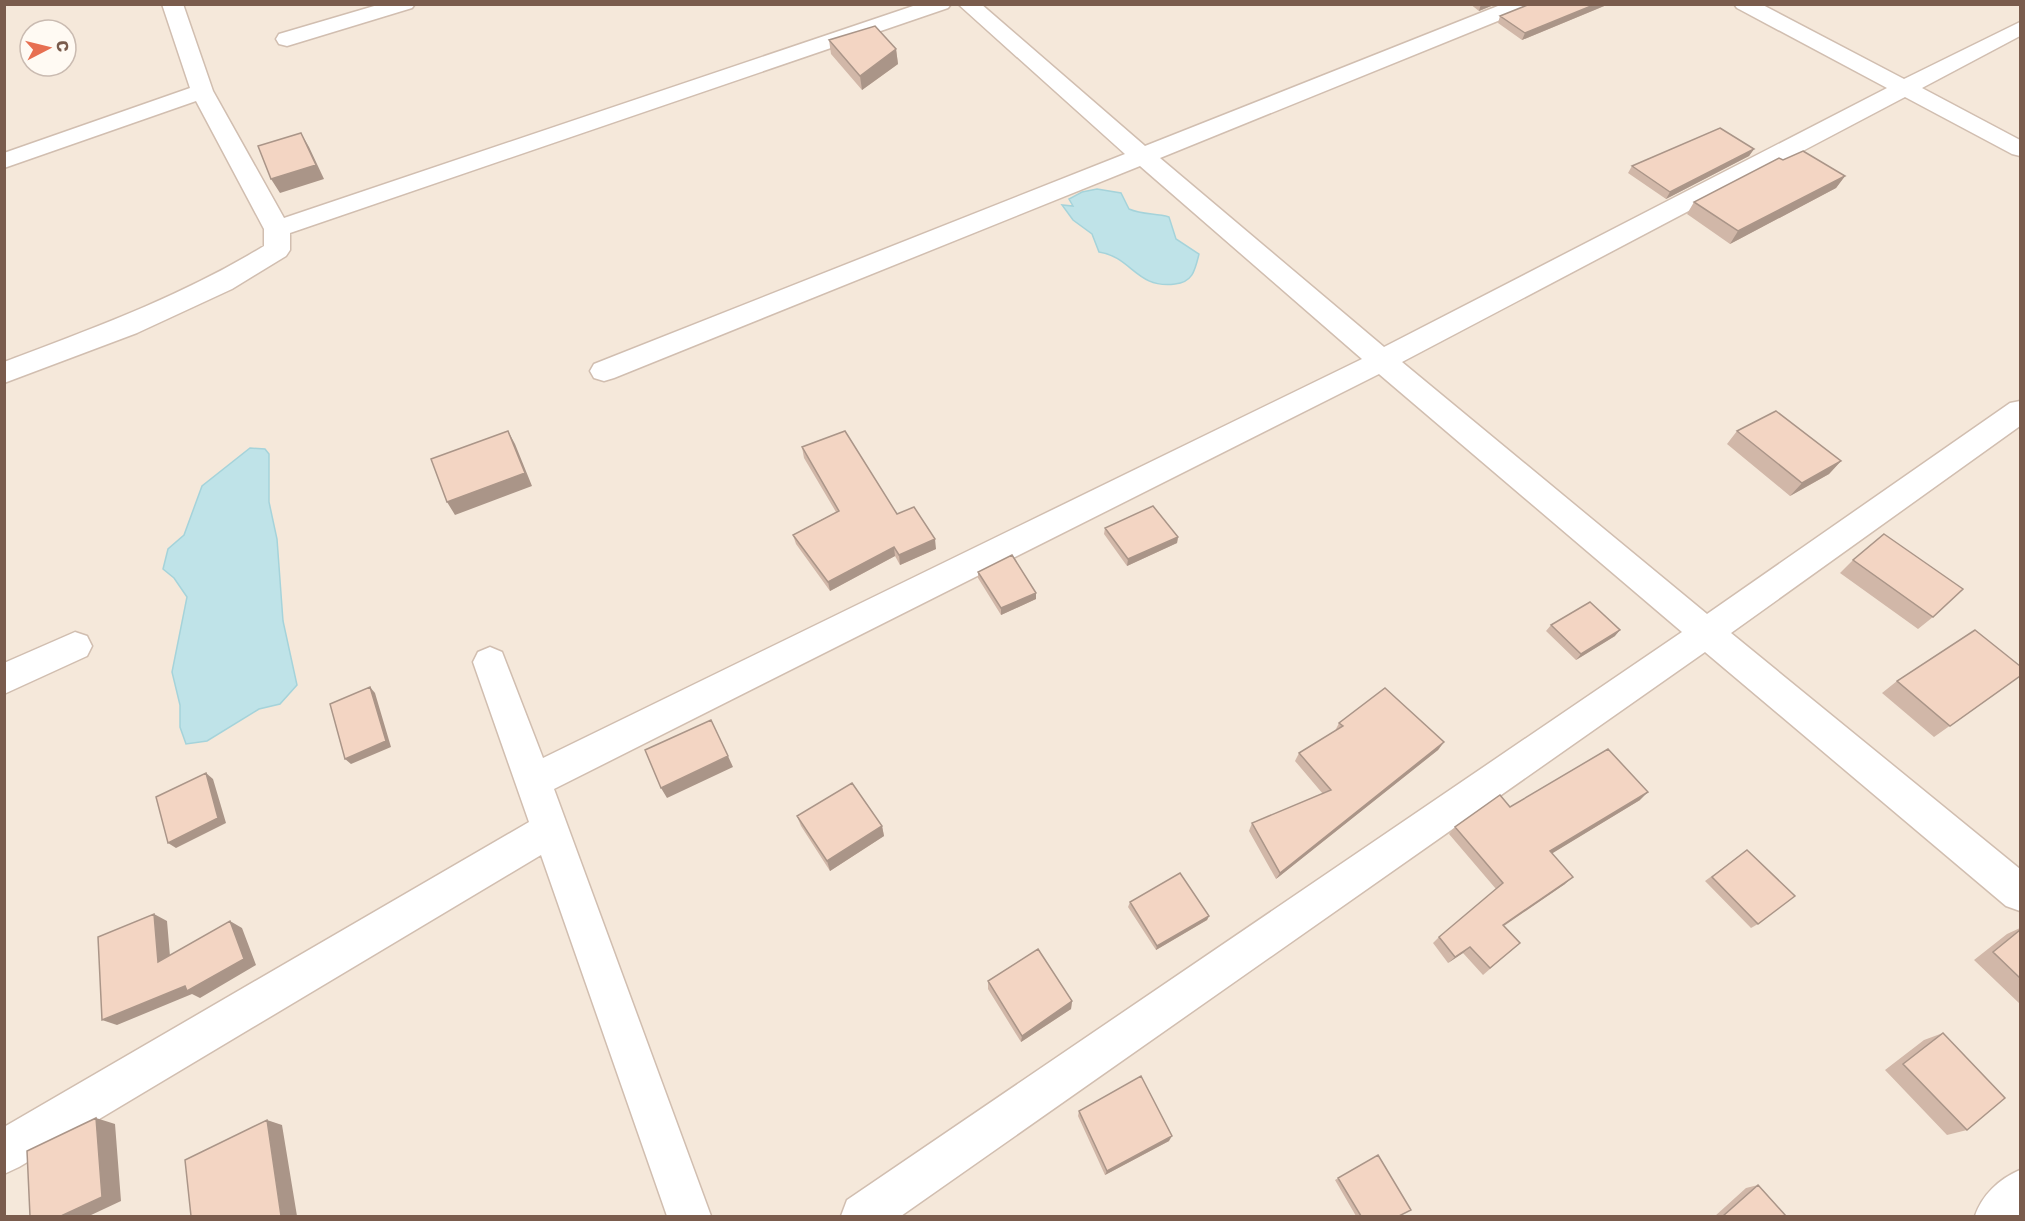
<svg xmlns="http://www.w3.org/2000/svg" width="2025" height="1221" font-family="Rubik,sans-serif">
<rect width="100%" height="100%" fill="#fdf6ec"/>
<!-- residential -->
<path fill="#f5e8da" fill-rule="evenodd" d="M5 5H2020V1216H5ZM30 30H66V66H30Z"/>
<!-- water -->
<path fill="#bfe3e8" stroke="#a5d3da" stroke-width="1.5" d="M1097 189 1121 193 1129 209C1143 215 1155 213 1169 217L1176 239 1199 254C1195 270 1193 282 1175 284 1136 289 1132 257 1099 252L1092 234 1073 220 1062 205 1073 206 1069 199 1082 192Z
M250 448 265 449 269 454V502L277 539 283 621 297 685 280 704 259 709 207 741 186 744 180 727V705L172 672 187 597 174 578 163 569 168 549 184 535 202 486Z"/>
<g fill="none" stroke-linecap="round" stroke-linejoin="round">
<defs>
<path id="minor" d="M162 4H183L213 91 284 218 919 4H951L948 8 290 233V250L286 256 232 289 137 333 4 383V362C94 328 182 296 264 246V229L196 101 4 168V153L190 88Z
M381 4H415L412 8 287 46 279 44 276 39 279 34Z
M958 4H981L1145 146 1503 4H1533L1530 8 1160 158 1384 347 1887 88 1737 8 1734 4H1761L1904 79 2020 22V36L1922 88 2020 140V156L2012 154 1905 97 1402 362 1707 614 2010 403 2020 401V426L1731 633 2020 869V911L2006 906 1705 652 901 1216H841L847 1200 1682 632 1379 374 554 789 711 1216H667L541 855 19 1167 4 1174V1127L529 822 473 662 478 652 490 647 502 652 543 758 1362 359 1140 166 614 378 604 381 594 378 590 371 594 364 1125 154Z
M75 632 87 636 92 646 87 656 4 694V663Z
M2020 1170V1216H1975C1982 1195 1999 1179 2020 1170Z"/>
</defs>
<!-- minor casing -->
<use href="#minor" stroke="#d1beb0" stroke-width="3"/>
<!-- minor -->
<use href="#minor" fill="#fff" fill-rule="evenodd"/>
</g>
<!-- wall -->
<path fill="#d1b7a8" d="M1470 4H1496L1479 11Z
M1530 4H1609L1522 40 1498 23 1500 16Z
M829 40 896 49 898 64 862 90 831 54Z
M1754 149 1749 156 1666 199 1628 173 1632 166Z
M1783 160 1845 176 1836 188 1730 244 1687 214 1694 202Z
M1737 431 1841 461 1829 474 1790 496 1727 444Z
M802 447 897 514 936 549 900 565 895 556 830 591 796 544 793 535 836 512 804 458Z
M1105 528 1178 537 1177 543 1127 566 1104 534Z
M1853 560 1933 617 1918 629 1840 573Z
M978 572 1036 599 1001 615 978 578Z
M1551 625 1615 636 1576 660 1546 631Z
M2020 676 1934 737 1882 693 1897 681Z
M1339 723 1444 742 1438 750 1276 879 1249 831 1252 823 1323 794 1295 761 1299 753 1335 731Z
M1640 800 1552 853 1565 884 1504 926 1520 943 1483 975 1463 953 1448 963 1433 943 1439 937 1496 889 1449 834 1455 827 1510 807Z
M797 816 882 826 884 836 830 871 801 826Z
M1747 850 1758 924 1751 928 1705 881Z
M1130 902 1209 916 1207 920 1156 950 1128 907Z
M2020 928V1004L1974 960 2007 934Z
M988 981 1072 1001 1071 1009 1021 1042 988 989Z
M1943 1033 1967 1130 1947 1135 1885 1070 1924 1040Z
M1079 1111 1169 1141 1105 1175 1078 1116Z
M1378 1155 1399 1216H1356L1335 1180Z
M1758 1185 1786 1216H1715L1746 1188Z"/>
<!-- shaded-wall -->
<path fill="#aa9588" d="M1481 4H1496L1479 11Z
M1596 4H1609L1522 40 1525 33Z
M896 49 898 64 862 90 860 76Z
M301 133 309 147 324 179 280 193 271 179Z
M1754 149 1749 156 1666 199 1670 192Z
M1845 176 1836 188 1730 244 1738 231Z
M508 431 515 444 532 486 455 515 447 502Z
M1841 461 1829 474 1790 496 1802 483Z
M1178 537 1177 543 1127 566 1128 559Z
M935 539 936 549 900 565 899 555Z
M894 547 895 556 830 591 828 582Z
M1036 593V599L1001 615V608Z
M1620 630 1615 636 1576 660 1581 654Z
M370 687 375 693 391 747 351 764 345 759Z
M1444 742 1438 750 1276 879 1280 873Z
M728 756 733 767 667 798 661 788Z
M206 773 213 779 226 823 176 848 168 843Z
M1648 792 1640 800 1543 859 1550 851Z
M882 826 884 836 830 871 827 861Z
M1573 877 1565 884 1496 931 1503 925Z
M154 914 167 921 171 968 158 962Z
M1209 916 1207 920 1156 950 1157 946Z
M230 921 242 928 256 965 200 998 192 994 117 1025 102 1020 185 986Z
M1470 947 1463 953 1448 963 1455 957Z
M1072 1001 1071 1009 1021 1042 1022 1036Z
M96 1118 115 1124 121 1201 89 1216H61Z
M267 1120 282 1125 297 1216H281Z
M1172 1136 1169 1141 1105 1175 1107 1171Z"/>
<!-- building -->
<path fill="#f3d5c3" stroke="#aa9588" stroke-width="1.5" d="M1530 4H1596L1525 33 1500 16Z
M875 26 896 49 860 76 829 40Z
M1720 128 1754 149 1670 192 1632 166Z
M301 133 316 165 271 179 258 146Z
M1803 151 1845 176 1738 231 1694 202 1779 158 1783 160Z
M1776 411 1841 461 1802 483 1737 431Z
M508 431 525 473 447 502 431 459Z
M845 431 897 514 914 507 935 539 899 555 894 547 828 582 793 535 839 511 802 447Z
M1153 506 1178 537 1128 559 1105 528Z
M1884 534 1963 589 1933 617 1853 560Z
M1012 555 1036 593 1001 608 978 572Z
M1590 602 1620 630 1581 654 1551 625Z
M1975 630 2020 666V676L1950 726 1897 681Z
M370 687 386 741 345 759 330 704Z
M1385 688 1444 742 1280 873 1252 823 1331 790 1299 753 1343 726 1339 723Z
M711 720 728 756 661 788 645 750Z
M1608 749 1648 792 1550 851 1573 877 1503 925 1520 943 1490 968 1470 947 1455 957 1439 937 1503 883 1455 827 1500 795 1510 807Z
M206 773 218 818 168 843 156 797Z
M852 783 882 826 827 861 797 816Z
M1747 850 1795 896 1758 924 1712 877Z
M1180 873 1209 916 1157 946 1130 902Z
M154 914 158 962 230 921 244 959 187 991 185 986 102 1020 98 937Z
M2020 930V978L1993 952Z
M1038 949 1072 1001 1022 1036 988 981Z
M1943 1033 2005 1098 1967 1130 1903 1064Z
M1141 1076 1172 1136 1107 1171 1079 1111Z
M96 1118 102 1197 61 1216H30L27 1151Z
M267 1120 281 1216H191L185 1160Z
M1378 1155 1411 1210 1399 1216H1361L1338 1178Z
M1758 1185 1786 1216H1723Z"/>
<!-- border -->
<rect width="2025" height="1221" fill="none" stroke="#7a5c4d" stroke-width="12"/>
<!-- north arrow -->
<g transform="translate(48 48) rotate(83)"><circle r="28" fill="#fffaf3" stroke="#cabbb1" stroke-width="1.5"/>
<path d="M0-4.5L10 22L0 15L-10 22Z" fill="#e76f51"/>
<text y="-9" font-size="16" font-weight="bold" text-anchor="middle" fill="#7a5c4d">С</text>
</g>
</svg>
